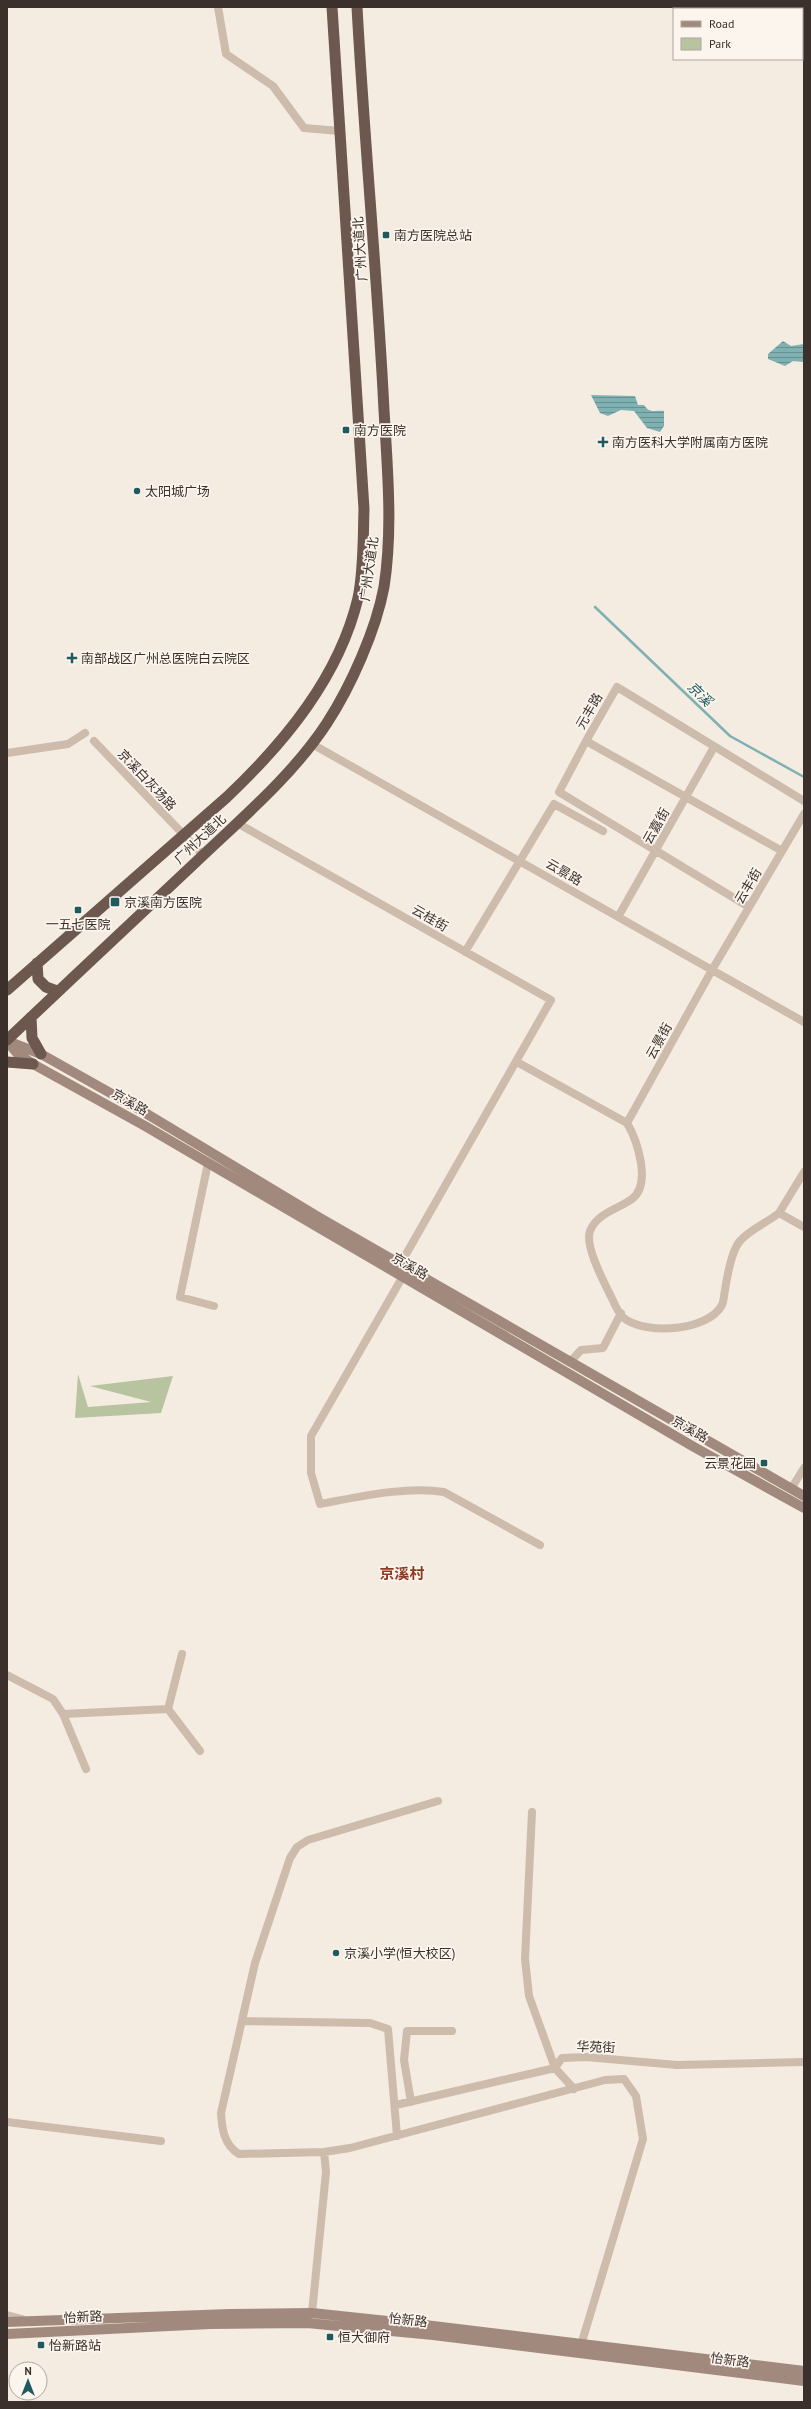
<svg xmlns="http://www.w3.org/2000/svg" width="811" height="2409" font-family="'PT Sans','Noto Sans SC',sans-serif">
<defs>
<pattern id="water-rules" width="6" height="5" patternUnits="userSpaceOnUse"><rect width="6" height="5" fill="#7fb0b2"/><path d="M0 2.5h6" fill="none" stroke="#699091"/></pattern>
</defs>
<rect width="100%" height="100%" fill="#f4ebe1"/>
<!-- park -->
<path fill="#b8c4a0" d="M78 1374 88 1407 151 1402 90 1386 173 1376 161 1413 75 1418Z"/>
<!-- water -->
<path fill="url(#water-rules)" d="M783 341 791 346 804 344 803 362 793 361 785 366 768 359V354Z
M591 395 635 396 638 405H644C650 414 655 410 664 411V426L660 432 647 428 634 411 621 410 608 416 600 413Z"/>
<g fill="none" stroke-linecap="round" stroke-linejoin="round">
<!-- stream -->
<path stroke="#7fb0b2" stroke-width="2.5" d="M595 607 730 736 804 777"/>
<!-- minor -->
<path stroke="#cdbbac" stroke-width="8" d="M218 7 226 54 273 86 304 128 340 131
M94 741 203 855
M586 741 559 792 749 907
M312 744 804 1022
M7 753 68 744 85 733
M237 823 551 1000 401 1263
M782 851 586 741 617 687 804 801
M618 917 714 747
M465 952 554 804 603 831
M517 1062 627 1123
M627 1123C637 1140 652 1184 632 1199 618 1209 597 1213 590 1231 584 1248 608 1289 615 1305 617 1309 621 1316 625 1319 648 1335 708 1331 722 1305 724 1301 724 1294 725 1290 727 1277 731 1251 740 1241 749 1230 768 1222 779 1213
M627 1123 712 970 804 814
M208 1163 180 1297 214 1306
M804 1172 779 1213 804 1227
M403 1276 311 1436V1473L320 1504C358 1497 405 1486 444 1492L540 1545
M570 1362 581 1350 603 1348 621 1313
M791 1489 804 1468
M7 1675 53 1699 63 1714 86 1769
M168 1709 182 1654
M168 1709 200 1751
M63 1714 168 1709
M438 1801 308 1840 297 1847 290 1858 255 1963 221 2113C222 2129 224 2145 239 2154L324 2152 350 2148 605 2080 624 2079 636 2096 643 2139 581 2345
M532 1812 525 1959 529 1996 555 2068 574 2089
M242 2021 370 2023 388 2029 397 2136
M411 2102 404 2060 407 2031H452
M396 2105 555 2068 562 2058 586 2057 677 2065 804 2062
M7 2122 161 2141
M312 2313 326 2172 324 2152
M7 2315 22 2319"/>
<!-- secondary -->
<path stroke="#a18a7d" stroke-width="10" d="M7 1041 17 1053 33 1064 145 1126 694 1447 804 1508
M7 1041 41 1054 137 1108 320 1218 804 1496
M7 2322 230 2314 312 2313 425 2325 804 2371
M7 2334 210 2324 307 2323 433 2335 804 2381"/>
<!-- trunk -->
<path stroke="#6c584f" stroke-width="11" d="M37 963 38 979 46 987 57 991
M7 990 227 797C285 742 339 677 358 598 364 569 363 538 364 509L332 7
M31 1017 32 1038 41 1054
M7 1040C70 980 134 920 197 861 242 818 293 775 327 723 351 686 376 630 384 587 394 523 386 456 383 391 376 263 364 135 357 7
M7 1062 33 1064"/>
</g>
<!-- markers -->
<g fill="#1f5a5e" stroke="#fbf5ee" stroke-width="1.5">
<rect x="382" y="231" width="8" height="8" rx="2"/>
<rect x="342" y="426" width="8" height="8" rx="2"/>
<path d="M601 436h4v4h4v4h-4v4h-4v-4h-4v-4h4z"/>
<circle cx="137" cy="491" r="4"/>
<path d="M70 652h4v4h4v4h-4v4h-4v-4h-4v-4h4z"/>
<rect x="110" y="897" width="10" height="10" rx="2"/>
<rect x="74" y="906" width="8" height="8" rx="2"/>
<rect x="760" y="1459" width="8" height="8" rx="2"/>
<circle cx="336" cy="1953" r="4"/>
<rect x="326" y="2333" width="8" height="8" rx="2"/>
<rect x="37" y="2341" width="8" height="8" rx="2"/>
</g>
<g text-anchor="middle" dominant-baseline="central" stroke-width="3.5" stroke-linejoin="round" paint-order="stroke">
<!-- poi labels -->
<g font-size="13" fill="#3b302b" stroke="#fbf5ee" text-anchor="start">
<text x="394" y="235">南方医院总站</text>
<text x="354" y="430">南方医院</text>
<text x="612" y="442">南方医科大学附属南方医院</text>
<text x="145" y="491">太阳城广场</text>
<text x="81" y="658">南部战区广州总医院白云院区</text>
<text x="124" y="902">京溪南方医院</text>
<text x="78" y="924" text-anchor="middle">一五七医院</text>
<text x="756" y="1463" text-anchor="end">云景花园</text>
<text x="344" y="1953">京溪小学(恒大校区)</text>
<text x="338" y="2337">恒大御府</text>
<text x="49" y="2345">怡新路站</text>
</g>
<!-- street labels -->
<g font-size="13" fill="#3b302b" stroke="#fbf5ee">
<text transform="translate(360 249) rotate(-94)">广州大道北</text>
<text transform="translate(369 569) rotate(-82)">广州大道北</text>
<text transform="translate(589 711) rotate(-60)">元丰路</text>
<text transform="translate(147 780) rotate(47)">京溪白灰场路</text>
<text transform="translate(656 826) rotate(-60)">云嘉街</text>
<text transform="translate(200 839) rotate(-43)">广州大道北</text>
<text transform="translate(564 872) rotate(30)">云景路</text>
<text transform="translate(748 886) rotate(-59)">云丰街</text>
<text transform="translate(430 918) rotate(30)">云桂街</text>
<text transform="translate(659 1041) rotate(-61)">云景街</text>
<text transform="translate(130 1102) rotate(30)">京溪路</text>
<text transform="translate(410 1266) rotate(30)">京溪路</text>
<text transform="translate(690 1429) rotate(30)">京溪路</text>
<text transform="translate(596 2047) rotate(2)">华苑街</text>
<text transform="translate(83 2317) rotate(-3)">怡新路</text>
<text transform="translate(408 2320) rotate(6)">怡新路</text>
<text transform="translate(730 2360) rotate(7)">怡新路</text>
</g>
<!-- water labels -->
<g font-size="14" font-style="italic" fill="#1f5a5e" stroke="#fbf5ee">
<text transform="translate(700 694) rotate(44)">京溪</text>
</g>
<!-- quarter labels -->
<g font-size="15" font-weight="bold" fill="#8c3b22" stroke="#fbf5ee">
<text x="402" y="1573">京溪村</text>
</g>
</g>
<!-- border -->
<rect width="811" height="2409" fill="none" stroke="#3b302b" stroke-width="16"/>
<!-- legend -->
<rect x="673" y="8" width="130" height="52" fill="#fbf5ee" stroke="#aea6a0"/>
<rect x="681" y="21" width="20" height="6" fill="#a18a7d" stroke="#aea6a0"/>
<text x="709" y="28" font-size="12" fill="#3b302b">Road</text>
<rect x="681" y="38" width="20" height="12" fill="#b8c4a0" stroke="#aea6a0"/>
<text x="709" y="48" font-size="12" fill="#3b302b">Park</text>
<!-- north arrow -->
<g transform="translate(28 2381)"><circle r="19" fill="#fbf5ee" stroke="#aea6a0"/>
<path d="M0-3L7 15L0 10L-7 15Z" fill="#1f5a5e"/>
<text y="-6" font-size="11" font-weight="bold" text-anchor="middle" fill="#3b302b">N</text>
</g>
</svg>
